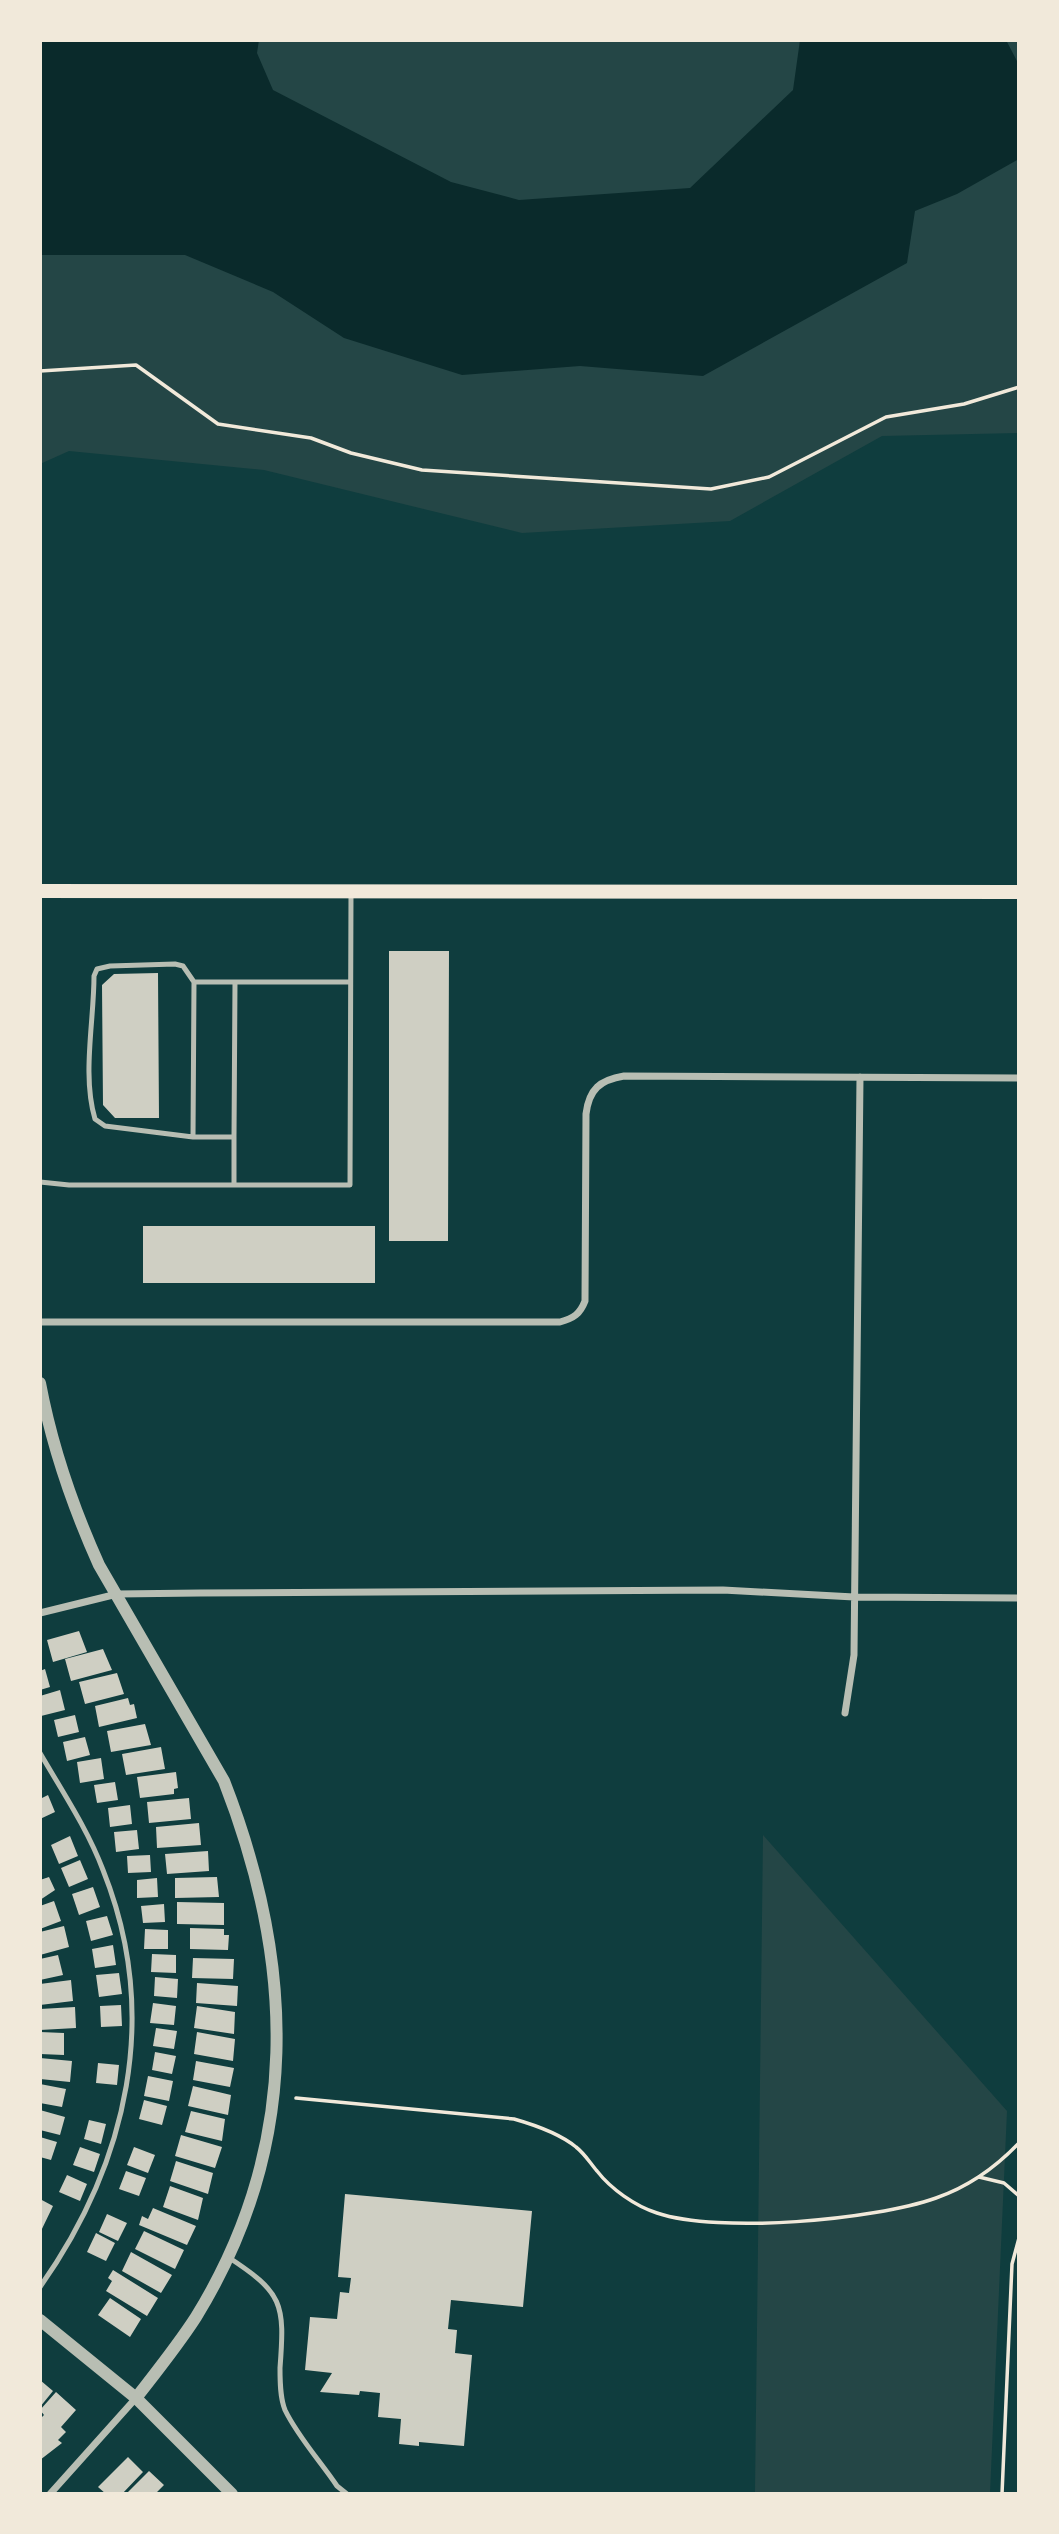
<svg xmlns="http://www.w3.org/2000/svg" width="1059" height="2534" font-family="'Varela Round',sans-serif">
<rect width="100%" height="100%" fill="#0f3d3e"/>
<!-- green -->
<path fill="#244646" d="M40 40H1019V433L882 436 730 521 522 533 264 470 69 451 40 464Z
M763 1835 1007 2111 990 2493 755 2492Z"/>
<!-- water -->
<path fill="#0a2a2b" d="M40 40H259L257 53 273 90 451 182 519 200 690 188 793 90 800 40H1006L1019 65V159L957 194 915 211 907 263 703 376 580 366 462 375 344 338 273 292 185 255H40Z"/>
<!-- building -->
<path fill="#cfcfc3" d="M389 951H449L448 1241H389Z
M158 973 159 1118H115L103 1105 102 985 114 974Z
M143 1226H375V1283H143Z
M79 1631 87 1652 53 1662 47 1640Z
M103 1649 112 1670 71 1681 65 1659Z
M45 1669 50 1687 40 1690V1671Z
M117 1673 124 1694 85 1704 79 1682Z
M60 1690 65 1710 41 1716 40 1696Z
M128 1698 130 1705 134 1704 137 1718 99 1727 95 1706Z
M75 1715 79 1732 58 1737 54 1720Z
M145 1724 151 1745 111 1752 107 1731Z
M85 1737 90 1755 67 1761 63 1742Z
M161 1747 165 1769 126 1775 122 1754Z
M101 1758 104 1779 80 1783 77 1762Z
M176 1772 178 1788 174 1789V1794L140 1798 137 1777Z
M115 1782 118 1800 97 1803 94 1785Z
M48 1795 55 1812 40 1819V1799Z
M189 1798 191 1819 149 1823 147 1802Z
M130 1805 132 1824 110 1827 108 1808Z
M199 1823 201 1845 157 1848 156 1827Z
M137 1830 139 1849 116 1852 114 1832Z
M70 1836 78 1856 59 1864 51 1845Z
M208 1851 209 1871 167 1874 165 1854Z
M150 1855 151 1872 128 1873 127 1856Z
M80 1860 88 1879 69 1887 61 1868Z
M49 1877 55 1890 40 1900V1880Z
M217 1877 219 1897 175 1898V1878Z
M157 1878 158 1897 137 1898V1880Z
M93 1887 100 1907 79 1915 72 1894Z
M54 1901 61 1921 40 1929V1906Z
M177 1902 224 1903V1925L177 1924Z
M164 1904 165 1922 143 1923 141 1906Z
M107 1916 113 1935 91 1941 86 1921Z
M64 1926 69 1947 40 1955V1932Z
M190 1928 224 1929V1935H229L228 1950 190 1949Z
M145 1929 168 1930V1949H144Z
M113 1945 116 1965 95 1968 92 1949Z
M152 1954 176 1955V1973L151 1972Z
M58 1955 63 1975 40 1980V1959Z
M193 1958 234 1959 233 1979 192 1978Z
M119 1973 122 1994 99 1997 96 1975Z
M155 1977 178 1979 177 1998 154 1996Z
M71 1980 73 2001 40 2005V1984Z
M197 1983 238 1986 237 2006 196 2003Z
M153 2003 176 2006 174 2025 150 2023Z
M121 2005 122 2026 101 2027 100 2006Z
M197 2006 235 2012 234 2034 194 2028Z
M75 2007 76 2028 40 2030V2009Z
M156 2028 177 2031 174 2049 153 2046Z
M40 2032 64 2033V2055L40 2054Z
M197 2032 235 2039 233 2061 194 2054Z
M155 2052 176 2056 172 2074 152 2070Z
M40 2058 72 2061 70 2082 40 2079Z
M196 2061 234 2068 230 2087 193 2080Z
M98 2063 119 2065 117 2085 96 2083Z
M148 2076 173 2081 169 2101 144 2096Z
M40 2084 66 2089 62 2107 40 2103Z
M193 2086 231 2095 228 2115 188 2106Z
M144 2100 167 2106 162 2125 139 2119Z
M40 2110 65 2117 60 2135 40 2130Z
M191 2111 225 2119 222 2141 185 2132Z
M89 2120 106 2124 101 2144 84 2139Z
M181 2135 222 2147 215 2168 175 2156Z
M40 2137 57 2142 51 2160 40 2157Z
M80 2147 100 2154 94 2172 73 2165Z
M134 2147 155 2155 148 2173 127 2165Z
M176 2161 213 2173 208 2194 170 2181Z
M126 2171 146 2178 139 2196 119 2189Z
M67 2175 87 2184 80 2201 59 2192Z
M170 2186 203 2198 198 2220 163 2207Z
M345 2194 532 2211 523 2307 451 2300 448 2329 457 2330 455 2353 472 2355 464 2446 419 2442V2446L399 2444 401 2419 378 2417 380 2393 360 2391 359 2395 320 2392 332 2373 305 2370 310 2317 337 2319 340 2292 349 2293 351 2278 338 2277Z
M40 2199 53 2206 40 2233Z
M153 2208 196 2226 187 2245 139 2225 142 2216 148 2219Z
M107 2214 127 2223 118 2241 99 2232Z
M144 2231 184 2250 175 2269 135 2249Z
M96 2233 115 2243 106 2261 87 2252Z
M131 2252 172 2275 161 2293 122 2271Z
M113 2270 158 2298 147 2316 106 2291 112 2281 108 2278Z
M110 2298 141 2319 130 2337 98 2315Z
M40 2380 53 2391 40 2407Z
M56 2392 76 2410 61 2427 66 2432 58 2440 62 2443 40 2460V2419L44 2415 40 2410Z
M128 2457 143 2472 122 2494H106L98 2487Z
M149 2471 164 2485 155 2494H126Z"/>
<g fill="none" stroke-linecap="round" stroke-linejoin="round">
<!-- path -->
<path stroke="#f1e9da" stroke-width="3.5" d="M40 371 136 365 218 424 311 438 351 453 422 470 711 489 769 477 886 417 964 404 1019 387
M296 2098 514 2119C535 2125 559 2133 576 2147 585 2154 590 2163 597 2171 611 2189 635 2206 657 2213 719 2234 874 2220 936 2198 968 2187 996 2167 1019 2143
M979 2177 1004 2183 1019 2196
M1002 2494 1012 2264 1019 2238"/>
<!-- service -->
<path stroke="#b8beb3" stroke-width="5" d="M193 1137 105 1126 95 1119C82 1075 94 1022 94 976L97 969 110 966 175 964 183 966 194 982
M234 1137 235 982
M40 1182 69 1185H350L351 892
M234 1185V1137H193L194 982H350
M40 1753C62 1791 87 1828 103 1870 161 2015 128 2162 40 2287
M228 2257C283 2293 285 2303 280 2368 280 2381 280 2398 285 2410 298 2437 321 2462 337 2486L347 2494"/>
<!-- minor -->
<path stroke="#b8beb3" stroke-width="7" d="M40 1322H560C574 1318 580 1314 585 1301L586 1114C589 1089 600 1080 624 1076L1019 1078
M40 1613 117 1594 200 1593 723 1590 854 1597 1019 1598
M845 1713 854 1655 860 1077
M50 2494 136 2398"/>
<!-- tertiary -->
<path stroke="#b8beb3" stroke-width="12" d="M40 1383C52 1447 72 1505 99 1565L224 1781C295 1963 302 2145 196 2317 178 2345 157 2371 136 2398
M40 2320 136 2398 232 2494"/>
<!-- secondary -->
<path stroke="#f1e9da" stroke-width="14" d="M40 891 1019 892"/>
</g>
<!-- border -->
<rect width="1059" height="2534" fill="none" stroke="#f1e9da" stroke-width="84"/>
</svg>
